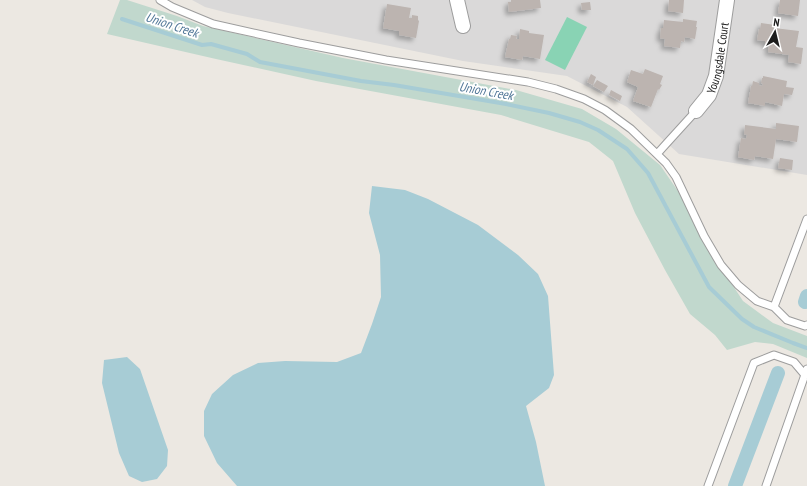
<svg xmlns="http://www.w3.org/2000/svg" width="807" height="486" font-family="'PT Sans Narrow',sans-serif">
<defs>
<filter id="shadow"><feDropShadow dx="-3.5" dy="3.5" stdDeviation="2" flood-color="#0004"/></filter>
</defs>
<rect width="100%" height="100%" fill="#ece8e2"/>
<!-- residential -->
<path fill="#dad9d9" d="M192 0H807V175L679 154 627 107 567 76 463 61 228 13 205 7Z"/>
<!-- wetland -->
<path fill="#c1d8cd" d="M120 0H127L177 16 203 26 343 58 516 90 582 109 616 129 660 165 680 194 714 257 743 301 773 323 807 336V358L773 344 755 342 727 350 715 335 690 314 665 270 635 213 613 161 589 142 501 115 316 81 216 59 107 34Z"/>
<!-- pitch -->
<path fill="#89d3b4" d="M567 17 587 27 565 70 545 60Z"/>
<!-- water -->
<path fill="#a7ccd5" d="M372 186 405 190 428 199 478 225 518 255 538 274 548 296 554 375 549 388 526 406 536 442 545 486H237L217 463 204 436V411L212 394 233 375 258 363 285 361 337 362 361 353 372 324 381 297 380 255 369 213Z
M127 357 140 369 168 450 167 466 157 479 142 482 129 476 119 453 102 383 104 360Z"/>
<g fill="none" stroke-linecap="round" stroke-linejoin="round">
<!-- stream -->
<path stroke="#a7ccd5" stroke-width="4" d="M122 19 202 45 211 44 247 54 260 62 361 81 394 85 506 104 549 113 580 122 598 130 627 149 648 173 709 287 742 319 754 327 793 343 807 348"/>
<!-- canal -->
<path stroke="#a7ccd5" stroke-width="14" d="M805 302 807 296
M735 486 778 373"/>
</g>
<!-- building -->
<path fill="#bcb4b0" filter="url(#shadow)" d="M511 0H540L541 8 509 12 508 2H511Z
M669 0H684L683 13 668 11Z
M780 0H800L798 16 778 13Z
M590 2 591 10H582L581 3Z
M387 4 411 8 409 18H412V15L418 16V20L419 21 416 38 399 35V31L383 28Z
M683 19 697 21 696 27H697L695 39 685 37 684 42 681 41 680 48 664 46 665 39 660 38 661 28H663L664 20 683 22Z
M761 23 775 25 774 28 799 31 796 47 803 48 801 64 788 62 789 55 768 52 769 45 765 44V41L757 40 759 29H760Z
M520 29 529 31V33L544 35 540 59 523 56 522 60 505 57 509 39H510L511 35 517 36 516 39H519V37Z
M645 69 663 76 660 84 662 85 659 90 658 89 651 107 633 101 638 87 627 82 631 70 643 74Z
M591 74 596 77 593 85 587 82Z
M763 76 787 81 786 87 794 88 792 95 784 94 782 106 765 102V106L748 103 751 86H752L753 81 759 83V85L762 86 763 84 761 83 762 78H763Z
M597 80 608 86 604 92 593 86Z
M611 90 622 96 620 101 609 95Z
M776 123 799 126 797 142 776 139 773 159 755 156 754 160 738 157 741 138 746 139 747 135 744 134 745 125 776 129Z
M780 158 793 160 792 170 778 168Z"/>
<g fill="none" stroke-linecap="round" stroke-linejoin="round">
<defs>
<path id="service" d="M160 0 172 7 213 24 299 43 386 60 528 82 556 89 584 99 605 110 631 129 666 163 676 177 704 236 721 265 738 285 757 301 774 307 787 320 805 326 807 325
M657 154 666 144 696 111
M774 307 807 219
M708 486 754 363 774 355 794 362 805 375
M766 486 807 369"/>
<g id="minor">
<path d="M457 0 463 26"/>
<path id="s1" d="M696 111 709 95 716 76 727 0"/>
</g>
</defs>
<!-- service casing -->
<use href="#service" stroke="#9d9d9d" stroke-width="9"/>
<!-- minor casing -->
<use href="#minor" stroke="#9d9d9d" stroke-width="16"/>
<!-- service -->
<use href="#service" stroke="#fff" stroke-width="7"/>
<!-- minor -->
<use href="#minor" stroke="#fff" stroke-width="14"/>
</g>
<g text-anchor="middle" dominant-baseline="central" stroke-width="4" stroke-linejoin="round" paint-order="stroke">
<!-- street labels -->
<g font-size="12" fill="#1c1c1c" stroke="#fff">
<text stroke="none"><textPath href="#s1" startOffset="59">Youngsdale Court</textPath></text>
</g>
<!-- water labels -->
<g font-size="13" font-style="italic" fill="#517798" stroke="#fff">
<text transform="translate(172 25) rotate(18)">Union Creek</text>
<text transform="translate(486 91) rotate(10)">Union Creek</text>
</g>
</g>
<!-- north arrow -->
<g transform="translate(775 32) rotate(8)" stroke="#ffffff" stroke-width="3" paint-order="stroke">
<path d="M0-3L7 15L0 10L-7 15Z" fill="#1c1c1c"/>
<text y="-6" font-size="11" font-weight="bold" text-anchor="middle" fill="#1c1c1c">N</text>
</g>
</svg>
